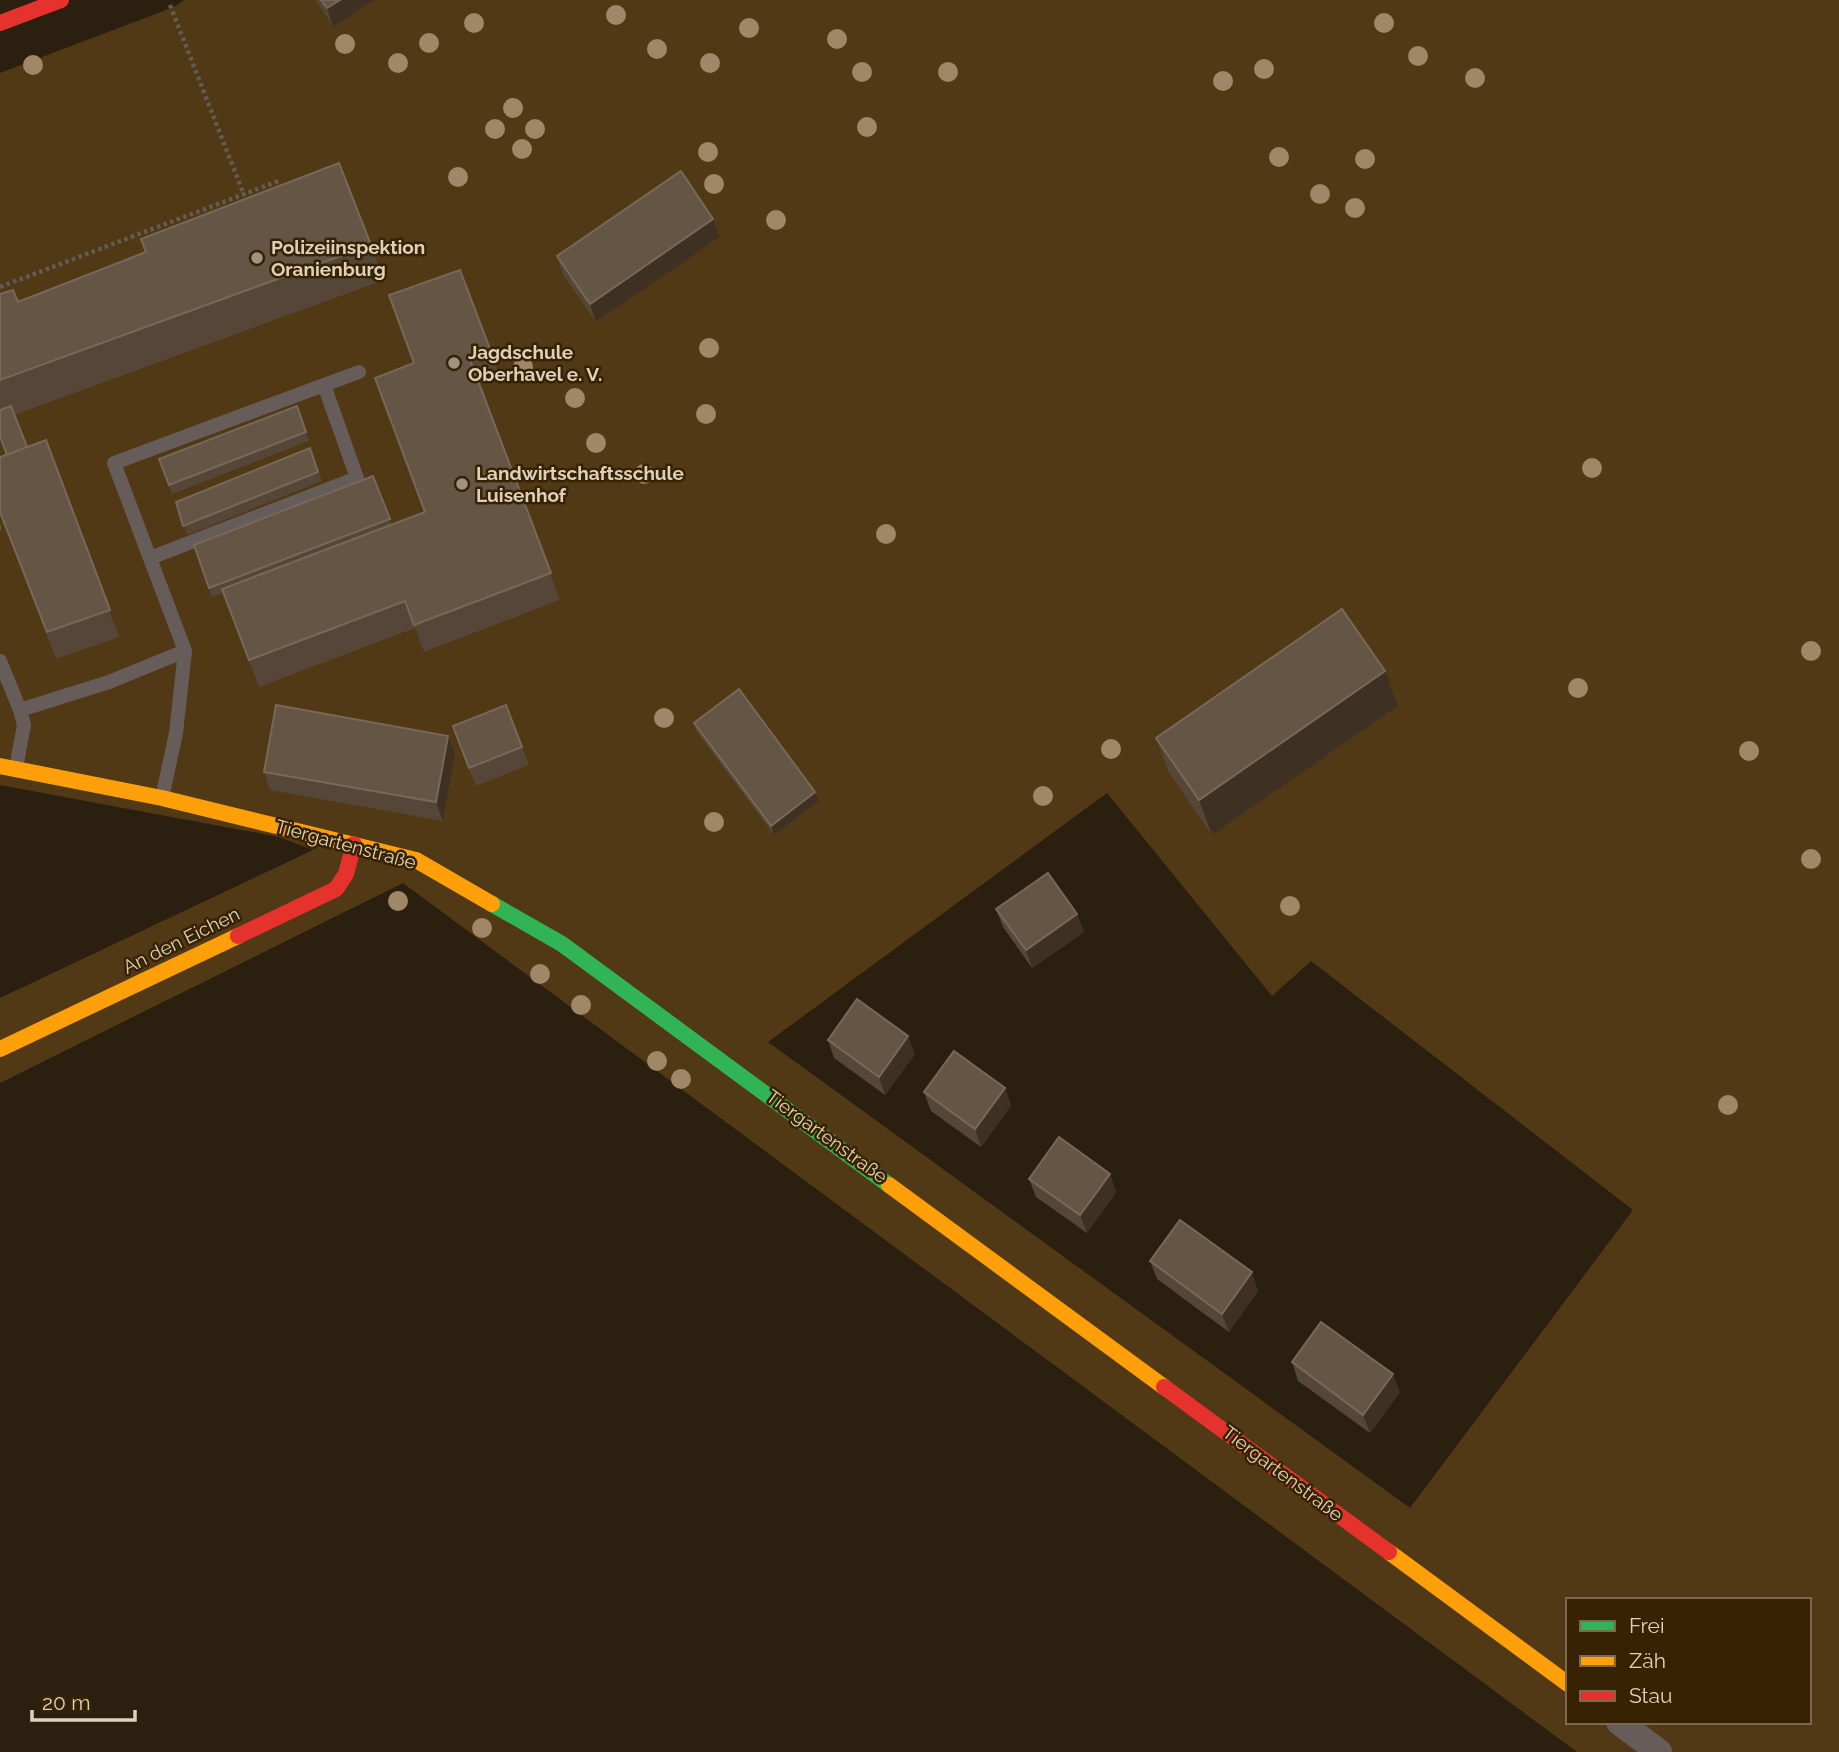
<svg xmlns="http://www.w3.org/2000/svg" width="1839" height="1752" font-family="Raleway,sans-serif">
<rect width="100%" height="100%" fill="#2b2010"/>
<!-- green -->
<path fill="#513915" fill-rule="evenodd" d="M184 0H1839V1752H1577L403 883 0 1083V998L313 850 279 837 0 785V73L174 7ZM1107 793 1272 996 1311 961 1633 1210 1410 1508 768 1042ZM1568 1600H1809V1722H1568Z"/>
<g fill="none" stroke-linecap="round" stroke-linejoin="round">
<!-- path -->
<path stroke="#635b54" stroke-width="4.5" stroke-dasharray="3.5 3.5" stroke-linecap="butt" d="M170 5 244 195
M0 287 281 180
M0 528H1"/>
<!-- lane -->
<path stroke="#665d5a" stroke-width="14" d="M150 558 357 478 324 385
M0 661 20 710 109 682 185 651 114 463 359 372
M16 768 24 725 20 710
M162 798 176 733 185 651"/>
<!-- street -->
<path stroke="#665d5a" stroke-width="26" d="M1619 1722 1659 1752"/>
<!-- fast -->
<path stroke="#30b455" stroke-width="16" d="M492 904 562 944 889 1185"/>
<!-- slow -->
<path stroke="#ff9f0a" stroke-width="16" d="M0 766 162 798 416 860 492 904
M0 1049 238 936
M889 1185 1164 1387
M1389 1552 1568 1684"/>
<!-- jam -->
<path stroke="#e5322d" stroke-width="16" d="M0 23 61 0
M238 936 336 889 346 874 354 844
M1164 1387 1389 1552"/>
</g>
<!-- trees -->
<g fill="#9f8767">
<circle cx="616" cy="15" r="10"/>
<circle cx="474" cy="23" r="10"/>
<circle cx="1384" cy="23" r="10"/>
<circle cx="749" cy="28" r="10"/>
<circle cx="837" cy="39" r="10"/>
<circle cx="429" cy="43" r="10"/>
<circle cx="345" cy="44" r="10"/>
<circle cx="657" cy="49" r="10"/>
<circle cx="1418" cy="56" r="10"/>
<circle cx="398" cy="63" r="10"/>
<circle cx="710" cy="63" r="10"/>
<circle cx="33" cy="65" r="10"/>
<circle cx="1264" cy="69" r="10"/>
<circle cx="862" cy="72" r="10"/>
<circle cx="948" cy="72" r="10"/>
<circle cx="1475" cy="78" r="10"/>
<circle cx="1223" cy="81" r="10"/>
<circle cx="513" cy="108" r="10"/>
<circle cx="867" cy="127" r="10"/>
<circle cx="495" cy="129" r="10"/>
<circle cx="535" cy="129" r="10"/>
<circle cx="522" cy="149" r="10"/>
<circle cx="708" cy="152" r="10"/>
<circle cx="1279" cy="157" r="10"/>
<circle cx="1365" cy="159" r="10"/>
<circle cx="458" cy="177" r="10"/>
<circle cx="714" cy="184" r="10"/>
<circle cx="1320" cy="194" r="10"/>
<circle cx="1355" cy="208" r="10"/>
<circle cx="776" cy="220" r="10"/>
<circle cx="709" cy="348" r="10"/>
<circle cx="523" cy="367" r="10"/>
<circle cx="575" cy="398" r="10"/>
<circle cx="706" cy="414" r="10"/>
<circle cx="596" cy="443" r="10"/>
<circle cx="1592" cy="468" r="10"/>
<circle cx="644" cy="474" r="10"/>
<circle cx="886" cy="534" r="10"/>
<circle cx="1811" cy="651" r="10"/>
<circle cx="1578" cy="688" r="10"/>
<circle cx="664" cy="718" r="10"/>
<circle cx="1111" cy="749" r="10"/>
<circle cx="1749" cy="751" r="10"/>
<circle cx="1043" cy="796" r="10"/>
<circle cx="714" cy="822" r="10"/>
<circle cx="1811" cy="859" r="10"/>
<circle cx="398" cy="901" r="10"/>
<circle cx="1290" cy="906" r="10"/>
<circle cx="482" cy="928" r="10"/>
<circle cx="540" cy="974" r="10"/>
<circle cx="581" cy="1005" r="10"/>
<circle cx="657" cy="1061" r="10"/>
<circle cx="681" cy="1079" r="10"/>
<circle cx="1728" cy="1105" r="10"/>
</g>
<!-- wall -->
<path fill="#554637" d="M316 0H374L333 27Z
M720 237 596 322 563 275 557 256Z
M371 245 384 280 14 415 27 447 46 440 119 637 56 659 0 513V457L7 455 0 438V294L18 302Z
M460 270 500 376 479 383 560 600 424 652 415 628 259 687 223 593 212 597 194 545 373 476 392 525 425 512 414 363Z
M297 406 309 441 172 494 159 459Z
M310 448 322 481 187 535 176 502Z
M506 705 529 765 476 786 459 744Z
M1398 706 1212 835 1169 773 1156 738Z
M694 723 815 792 819 801 774 835 697 732Z
M455 754 443 821 270 790 264 772Z
M996 909 1077 914 1084 932 1032 968 1003 927Z
M828 1040 915 1054 885 1095 834 1058Z
M1005 1088 1011 1106 981 1147 931 1111 924 1092Z
M1110 1174 1116 1192 1087 1233 1036 1197 1029 1179Z
M1150 1261 1258 1291 1229 1332 1157 1279Z
M1292 1362 1400 1392 1370 1433 1298 1381Z"/>
<!-- shaded-wall -->
<path fill="#3e3121" d="M340 0H374L333 27 327 8Z
M713 219 720 237 596 322 590 304Z
M1385 671 1398 706 1212 835 1199 800Z
M448 736 455 754 443 821 436 802Z
M815 792 819 801 774 835 771 826Z
M1077 914 1084 932 1032 968 1026 950Z
M908 1036 915 1054 885 1095 879 1077Z
M1005 1088 1011 1106 981 1147 975 1129Z
M1110 1174 1116 1192 1087 1233 1080 1215Z
M1252 1272 1258 1291 1229 1332 1222 1314Z
M1393 1374 1400 1392 1370 1433 1363 1415Z"/>
<!-- building -->
<path fill="#645545" stroke="#786858" stroke-width="2" d="M321 0H340L327 8Z
M339 163 371 245 0 380V294L13 290 18 302 146 252 141 239Z
M681 171 713 219 590 304 557 256Z
M460 270 490 349 469 357 551 573 414 625 405 601 249 660 222 589 425 512 375 378 414 363 389 295Z
M11 406 27 447 7 455 0 437V410Z
M297 406 306 432 169 485 159 459Z
M46 440 110 610 47 632 0 512V457Z
M310 448 318 472 183 526 176 502Z
M373 476 390 519 209 588 194 545Z
M1342 609 1385 671 1199 800 1156 738Z
M739 689 815 792 771 826 694 723Z
M276 705 448 736 436 802 264 772Z
M506 705 522 747 469 768 453 726Z
M1048 873 1077 914 1026 950 996 909Z
M857 999 908 1036 879 1077 828 1040Z
M954 1051 1005 1088 975 1129 924 1092Z
M1059 1137 1110 1174 1080 1215 1029 1179Z
M1180 1220 1252 1272 1222 1314 1150 1261Z
M1321 1322 1393 1374 1363 1415 1292 1362Z"/>
<!-- markers -->
<g fill="#a1927f" stroke="#372304" stroke-width="2.5">
<circle cx="257" cy="258" r="7"/>
<circle cx="454" cy="363" r="7"/>
<circle cx="462" cy="484" r="7"/>
</g>
<g text-anchor="middle" dominant-baseline="central" stroke-width="5" stroke-linejoin="round" paint-order="stroke">
<!-- poi labels -->
<g font-size="19" font-weight="bold" fill="#e0d0bb" stroke="#372304" text-anchor="start">
<text x="271" y="247">Polizeiinspektion<tspan x="271" dy="22">Oranienburg</tspan></text>
<text x="468" y="352">Jagdschule<tspan x="468" dy="22">Oberhavel e. V.</tspan></text>
<text x="476" y="473">Landwirtschaftsschule<tspan x="476" dy="22">Luisenhof</tspan></text>
</g>
<!-- street labels -->
<g font-size="19" fill="#e0d0bb" stroke="#372304">
<text transform="translate(346 844) rotate(15)">Tiergartenstraße</text>
<text transform="translate(181 940) rotate(-26)">An den Eichen</text>
<text transform="translate(827 1136) rotate(36)">Tiergartenstraße</text>
<text transform="translate(1283 1473) rotate(37)">Tiergartenstraße</text>
</g>
</g>
<!-- legend -->
<rect x="1566" y="1598" width="245" height="126" fill="#372304" stroke="#7b684d" stroke-width="2"/>
<rect x="1580" y="1621" width="35" height="10" fill="#30b455" stroke="#7b684d" stroke-width="2"/>
<text x="1629" y="1633" font-size="21" fill="#e0d0bb">Frei</text>
<rect x="1580" y="1656" width="35" height="10" fill="#ff9f0a" stroke="#7b684d" stroke-width="2"/>
<text x="1629" y="1668" font-size="21" fill="#e0d0bb">Zäh</text>
<rect x="1580" y="1691" width="35" height="10" fill="#e5322d" stroke="#7b684d" stroke-width="2"/>
<text x="1629" y="1703" font-size="21" fill="#e0d0bb">Stau</text>
<!-- scale -->
<path d="M32 1710v10h103v-10" fill="none" stroke="#e0d0bb" stroke-width="3.5"/>
<text x="42" y="1710" font-size="21" fill="#e0d0bb" stroke="#372304" stroke-width="5" paint-order="stroke">20 m</text>
</svg>
